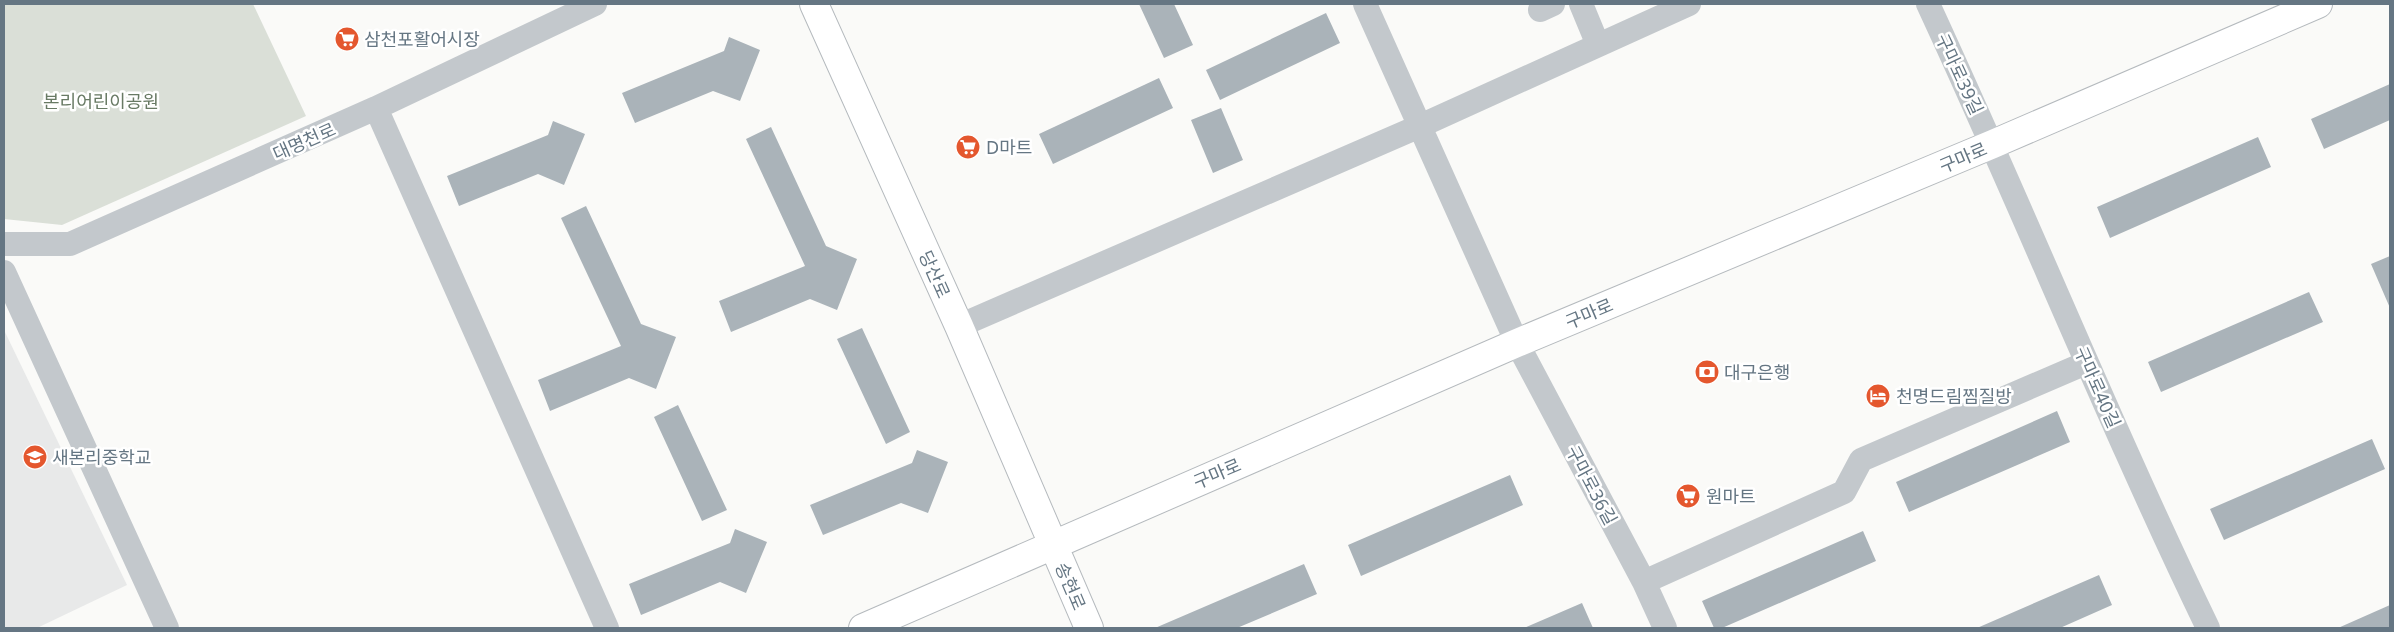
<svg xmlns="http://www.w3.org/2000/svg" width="2394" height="632" font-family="'Noto Sans','Noto Sans KR',sans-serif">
<rect width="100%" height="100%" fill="#fafaf8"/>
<!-- built -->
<path fill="#e8e9e9" d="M4 330 127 585 37 628H4Z"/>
<!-- green -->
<path fill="#dadfd7" d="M4 4H253L306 116 62 225 4 219Z"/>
<!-- building -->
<path fill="#aab3b9" d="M1139 4H1174L1193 45 1164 58Z
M1326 13 1340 43 1220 100 1206 70Z
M729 37 760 50 740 101 713 91 635 123 622 93 724 51Z
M1159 78 1173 108 1053 164 1039 134Z
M2390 84V120L2324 149 2311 119Z
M1221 108 1243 160 1213 173 1191 120Z
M553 121 585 134 564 185 538 174 459 206 447 176 548 135Z
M771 127 826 246 857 259 837 310 810 299 731 332 719 301 805 266 746 139Z
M2258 137 2271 167 2110 238 2097 207Z
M586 206 641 324 676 337 656 389 629 378 550 411 538 380 621 346 561 218Z
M2390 256V308L2371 264Z
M2309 292 2323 322 2161 392 2148 362Z
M862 328 910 432 886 444 837 339Z
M678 405 727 510 702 521 654 417Z
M2057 411 2070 442 1909 512 1896 482Z
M2372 439 2385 469 2224 540 2210 509Z
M917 450 948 462 928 513 901 503 823 535 810 505 912 463Z
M1510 475 1523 505 1361 576 1348 545Z
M735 529 767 542 746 593 720 582 641 615 629 584 730 543Z
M1863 531 1876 561 1722 628H1714L1702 601Z
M1304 564 1317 594 1237 628H1155Z
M2099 575 2112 605 2060 628H1977Z
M1582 603 1593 628H1524Z
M2390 605V628H2338Z"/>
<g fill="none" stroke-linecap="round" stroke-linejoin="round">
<defs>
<path id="major" d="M814 4 959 326 1089 628
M863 628 1517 343 1993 144 2318 4"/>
</defs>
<!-- major casing -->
<use href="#major" stroke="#b5babe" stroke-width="30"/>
<!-- minor -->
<path stroke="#c3c8cc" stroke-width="24" d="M1365 4 1517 343 1644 582 1665 628
M1581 4 1598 45
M1928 4C2024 211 2109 423 2208 628
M1540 10 1553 4
M376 108 607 628
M4 244H70L376 108 595 4
M4 272 167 628
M959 326 1420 126 1689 4
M1644 582 1844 492 1861 460 2086 363"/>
<!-- major -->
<use href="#major" stroke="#fff" stroke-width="28"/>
</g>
<!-- icons -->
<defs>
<symbol id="supermarket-disc" viewBox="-11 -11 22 22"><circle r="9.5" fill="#e4572e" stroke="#fff"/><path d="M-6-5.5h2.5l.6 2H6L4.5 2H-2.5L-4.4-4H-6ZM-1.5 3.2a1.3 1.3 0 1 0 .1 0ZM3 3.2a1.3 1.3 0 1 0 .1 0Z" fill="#fff"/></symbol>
<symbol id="bank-disc" viewBox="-11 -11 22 22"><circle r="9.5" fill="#e4572e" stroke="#fff"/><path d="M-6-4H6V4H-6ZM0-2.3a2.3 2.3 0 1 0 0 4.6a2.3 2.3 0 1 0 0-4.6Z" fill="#fff"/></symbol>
<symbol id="hotel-disc" viewBox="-11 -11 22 22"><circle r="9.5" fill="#e4572e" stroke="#fff"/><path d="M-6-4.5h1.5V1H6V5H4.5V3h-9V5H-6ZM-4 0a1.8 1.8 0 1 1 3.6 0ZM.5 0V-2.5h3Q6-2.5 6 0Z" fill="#fff"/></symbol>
<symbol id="school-disc" viewBox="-11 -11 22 22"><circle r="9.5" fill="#e4572e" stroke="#fff"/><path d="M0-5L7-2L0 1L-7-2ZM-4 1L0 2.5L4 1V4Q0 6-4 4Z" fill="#fff"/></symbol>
</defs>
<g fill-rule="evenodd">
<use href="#supermarket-disc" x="333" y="25" width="28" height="28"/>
<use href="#supermarket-disc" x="954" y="133" width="28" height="28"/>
<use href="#bank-disc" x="1693" y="358" width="28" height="28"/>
<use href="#hotel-disc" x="1864" y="382" width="28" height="28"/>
<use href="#school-disc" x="21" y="443" width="28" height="28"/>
<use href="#supermarket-disc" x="1674" y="482" width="28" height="28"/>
</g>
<g text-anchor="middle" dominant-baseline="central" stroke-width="5" stroke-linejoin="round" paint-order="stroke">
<!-- poi labels -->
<g font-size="18" fill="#657683" stroke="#fff" text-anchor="start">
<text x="364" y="39">삼천포활어시장</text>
<text x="986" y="147">D마트</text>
<text x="1724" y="372">대구은행</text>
<text x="1896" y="396">천명드림찜질방</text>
<text x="52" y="457">새본리중학교</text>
<text x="1706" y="496">원마트</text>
</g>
<!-- street labels -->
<g font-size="18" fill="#657683" stroke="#fff">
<text transform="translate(1960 74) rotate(65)">구마로39길</text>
<text transform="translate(304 141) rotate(-24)">대명천로</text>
<text transform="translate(1963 157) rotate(-23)">구마로</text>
<text transform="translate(935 274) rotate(66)">당산로</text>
<text transform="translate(1589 313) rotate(-23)">구마로</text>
<text transform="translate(2098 387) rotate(66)">구마로40길</text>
<text transform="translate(1217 473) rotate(-23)">구마로</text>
<text transform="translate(1592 485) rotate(62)">구마로36길</text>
<text transform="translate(1071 586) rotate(67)">송현로</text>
</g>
<!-- park labels -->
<g font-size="18" fill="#687a64" stroke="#fff">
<text x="101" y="101">본리어린이공원</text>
</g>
</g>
<!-- border -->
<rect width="2394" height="632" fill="none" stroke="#657683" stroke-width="10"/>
</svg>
